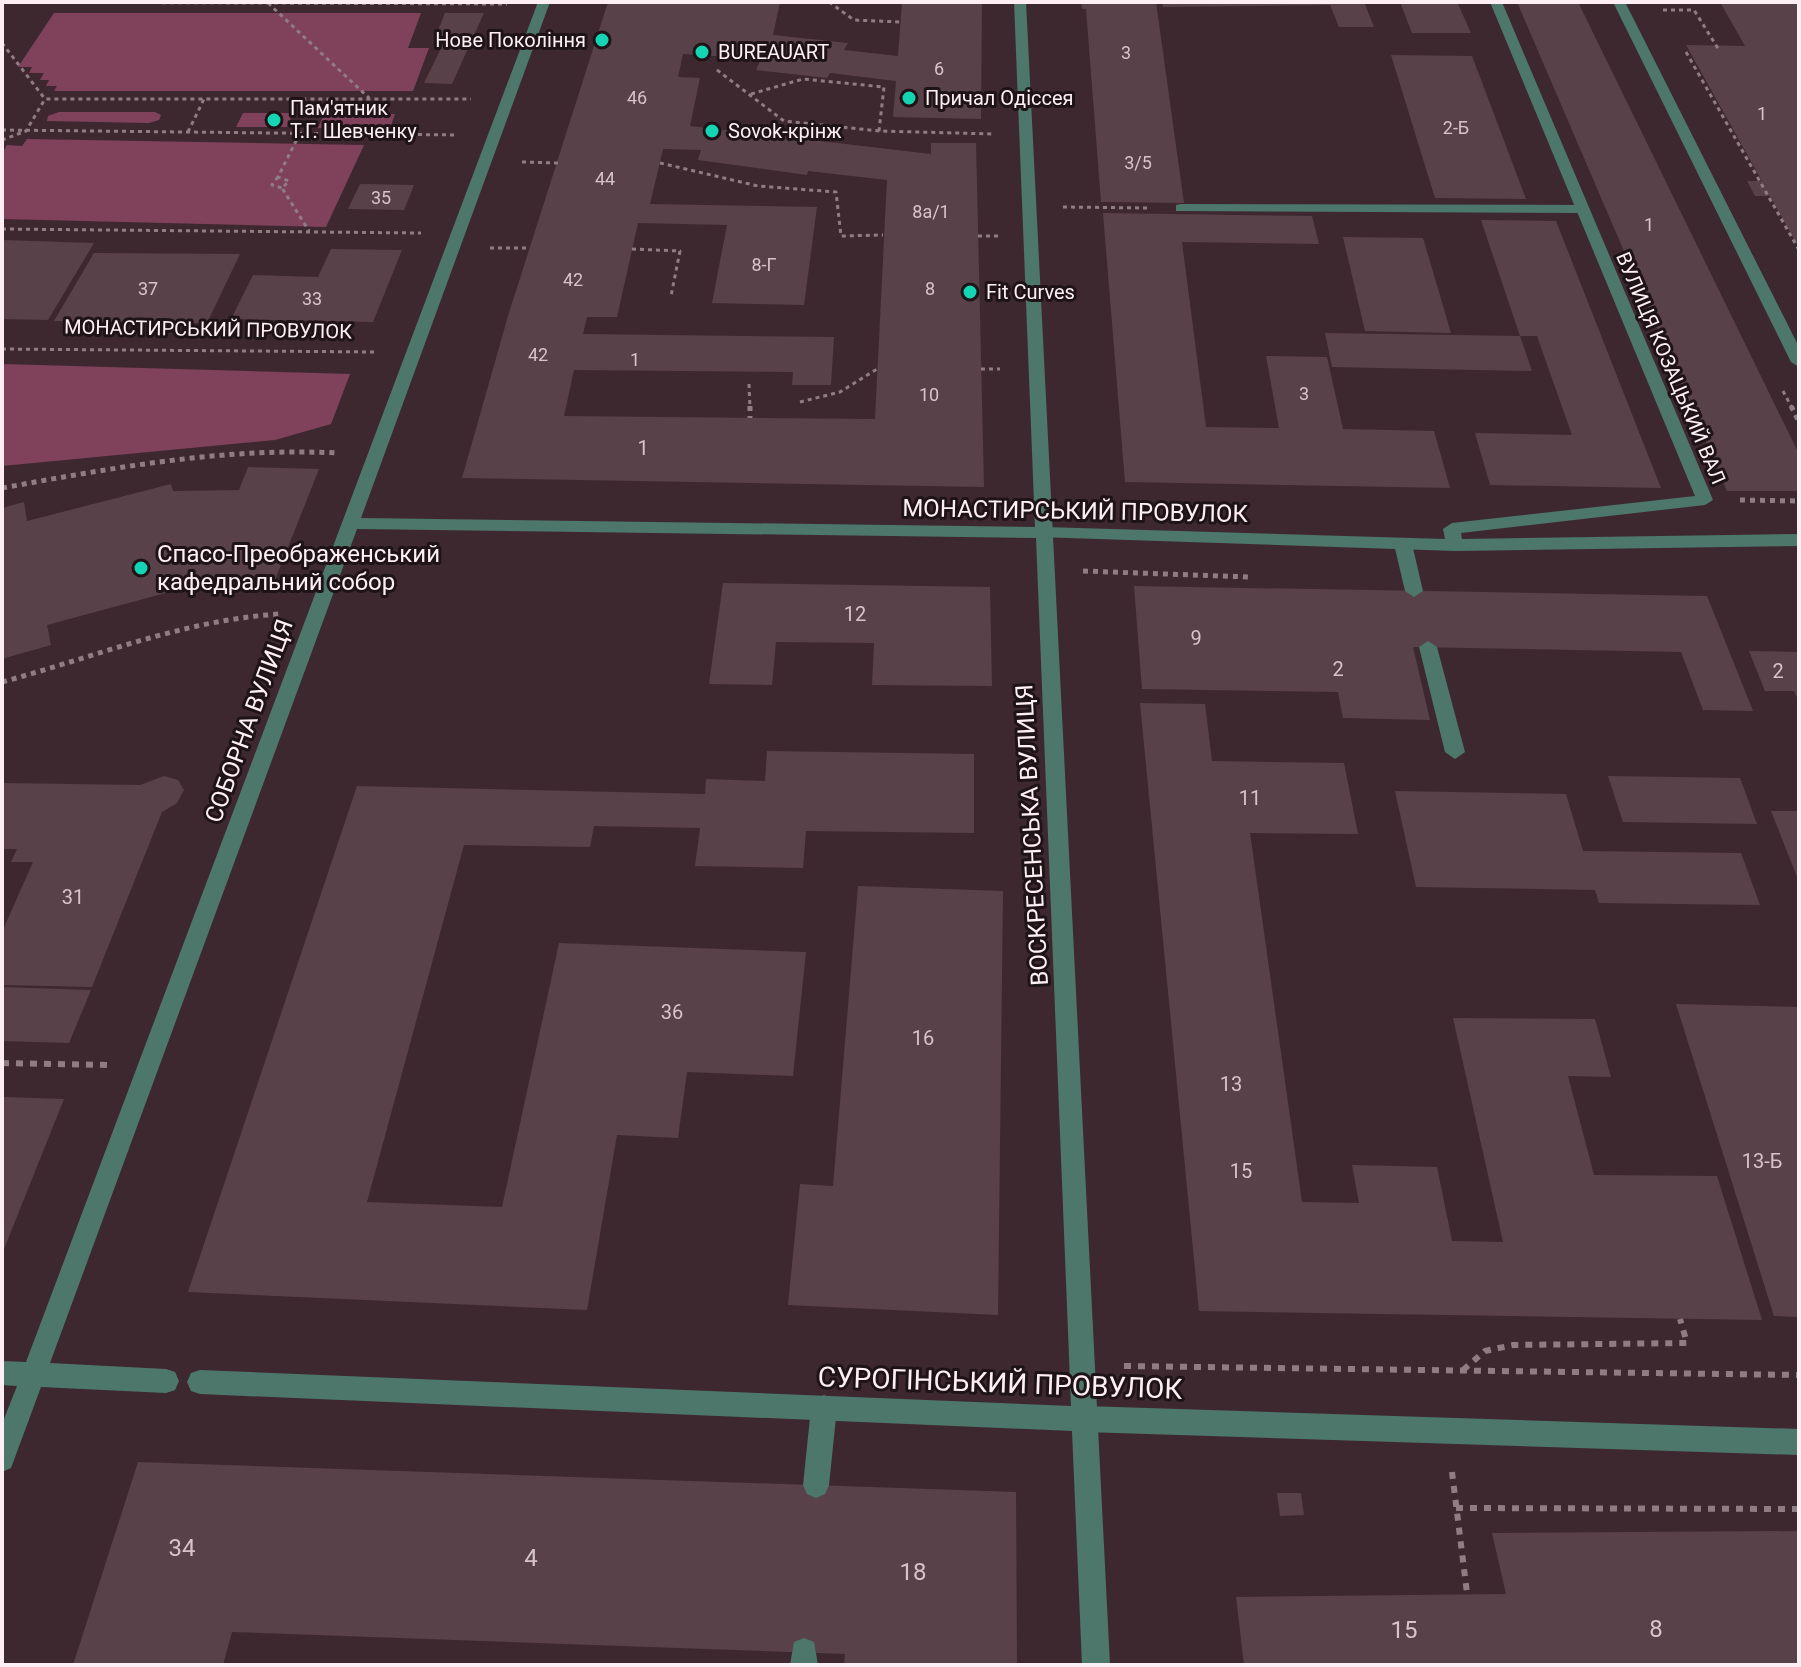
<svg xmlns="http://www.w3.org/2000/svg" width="1801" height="1667" font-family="Roboto,sans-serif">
<rect width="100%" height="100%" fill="#3e2830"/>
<!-- green -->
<path fill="#80425a" d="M54 13H421L408 48H429L413 91H54L57 86H46L49 80H40L44 73H29L32 67H18Z
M59 112H155L161 115 159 120 149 123 47 121 48 116Z
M243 113H293L287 127H236Z
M324 114H395L390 128H318Z
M27 139 363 145H364L326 227 2 219V153L7 145 22 146Z
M2 364 350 374 331 424 275 440 2 466Z"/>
<!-- building -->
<path fill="#594149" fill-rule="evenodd" d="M608 2H780L773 35 848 43 844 50 898 56 902 2H982L981 119 893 117 896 81 830 73 827 78 756 70 761 59 683 54 678 77 700 78 690 126 931 154V143H976L984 487 462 478 508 316ZM663 149 701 150 698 160 807 175 808 171 887 180 875 419 564 416 574 370 793 372 792 385H831L834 337 583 334 587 317H617L638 223 727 225 712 303 804 305 817 207 650 204Z
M1081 2H1156L1184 203 1101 202 1086 9H1082Z
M1162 2H1364L1374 27H1339L1330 5 1163 7Z
M1400 2H1457L1471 33H1412Z
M1517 2H1578L1799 454V491H1727Z
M1720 2H1799V248L1770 196H1755L1747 181H1762L1686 45 1745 46Z
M445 13H484L452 84 424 83 446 38H435Z
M1391 55 1472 56 1526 199 1435 198Z
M360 184 414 185 404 210 348 209Z
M1103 213 1312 216 1319 244 1182 242 1206 427 1279 428 1266 356 1327 357 1343 429 1434 431 1450 488 1125 482Z
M1481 220 1556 221 1661 488 1490 485 1475 433 1572 435 1537 336H1520Z
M1343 237 1423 238 1451 333 1365 331Z
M2 240 94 243 48 320 2 319Z
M331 249 402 250 373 322 231 319 253 275 318 277Z
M94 253 240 254 207 323 54 321Z
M1325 333 1520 336 1532 371 1332 367Z
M248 467 319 469 271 590 196 588 199 584 47 625 51 645 2 659V508L24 502 27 521 171 484 173 491 239 490Z
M723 583 990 587 992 686 872 685 874 643 776 642 772 685 709 684Z
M1134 586 1707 596 1753 711 1703 710 1681 652 1413 647 1430 720 1343 718 1338 692 1142 689Z
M1749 651 1799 652V702L1794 691H1765Z
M1140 703 1205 704 1212 761 1344 763 1358 834 1250 833 1302 1202 1359 1203 1352 1165 1437 1167 1452 1241 1503 1242 1453 1018 1595 1019 1611 1077 1568 1076 1594 1175 1717 1176 1762 1320 1199 1311Z
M767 751 974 754V833L806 831 803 868 695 866 700 828 594 826 590 847 464 845 367 1202 502 1207 559 943 806 952 793 1076 687 1072 678 1138 617 1135 587 1310 188 1292 357 786 705 794 706 779 765 781Z
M164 776 178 780 184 790 177 803 162 812 92 987 2 985V932L33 862H11L17 849H2V783L140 785Z
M1608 776 1740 778 1757 824 1623 822Z
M1395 791 1566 794 1583 851 1741 853 1760 905 1599 903 1595 890 1416 887Z
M1771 811H1799V882Z
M858 886 1003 891 998 1315 788 1305 800 1184 833 1186Z
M2 987 91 990 69 1043 2 1041Z
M1676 1004 1799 1007V1317L1774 1316Z
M2 1097 64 1099 2 1254Z
M138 1462 1016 1492 1017 1665H844L845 1654 232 1632 223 1665H73Z
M1277 1493H1301L1304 1515 1280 1516Z
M1799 1531V1665H1244L1236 1597 1506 1594 1492 1533Z"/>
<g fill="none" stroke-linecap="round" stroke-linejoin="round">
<!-- path-far2 -->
<path stroke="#907d84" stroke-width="3" stroke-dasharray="4 4" stroke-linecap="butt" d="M2 2 507 4
M829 2 854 20 900 22
M268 3 369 98
M1663 10H1694L1719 50
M2 43 45 99H471
M1686 52 1799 250
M717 70 784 121 879 131 994 134
M751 94 803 79 884 87 879 131
M2 130 458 135
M188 132 204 99
M300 133 278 177 289 181 282 188 309 231
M2 140 26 131 45 99
M522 162 558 163
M660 163 758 186 836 192 841 236 883 235
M278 177 272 185 282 188
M1063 207 1149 208
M2 229 421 233
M978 236H998
M490 248H530
M632 249 680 251 671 296
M2 349 377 352
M981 369H1000
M749 384 750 408
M1783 391 1792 408
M800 402 840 392 877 369"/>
<!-- path-far1 -->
<path stroke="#907d84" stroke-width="5" stroke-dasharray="5 5" stroke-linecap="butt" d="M750 406V418
M1791 406 1799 422
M2 488C113 468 224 447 338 453
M1740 500 1799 501
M1083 571 1249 577
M2 682C95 657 183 620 280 614"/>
<!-- path -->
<path stroke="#907d84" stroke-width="6" stroke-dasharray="7 7" stroke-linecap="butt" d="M2 1063 108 1065
M1124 1366 1799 1375
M1463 1370 1485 1351 1513 1345 1687 1343 1680 1319
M1452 1472 1467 1593
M1456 1508 1799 1509"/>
<!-- service -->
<path fill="#4d776b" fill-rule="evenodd" d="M1181 204 1582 205 1589 209 1582 213 1176 211V205Z
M1403 538 1412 544 1423 591 1414 597 1405 591 1394 544Z
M1428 641 1437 647 1465 752 1455 759 1445 752 1419 647Z
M824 1395 833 1399 837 1408 829 1485 825 1494 816 1498 807 1494 803 1485 811 1408 815 1399Z
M804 1638 814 1642 818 1665H790L794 1642Z"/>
<!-- pedestrian -->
<path fill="#4d776b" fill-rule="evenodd" d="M538 2H550L361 518 1035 527 1014 2H1026L1110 1665H1082L1072 1431 200 1394 191 1391 187 1382 191 1373 200 1370 1071 1406 1036 538 357 529 50 1363 166 1369 175 1372 179 1381 175 1390 166 1393 41 1387 11 1468 2 1472V1424L17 1386 2 1385V1361L26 1362Z"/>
<!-- minor -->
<path fill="#4d776b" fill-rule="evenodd" d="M1490 2H1502L1713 500 1705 505 1461 533 1462 539 1799 534V546L1455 551 1038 537 1035 533 1038 529 1044 527 1445 539 1443 529 1452 523 1695 496Z
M1085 1406 1799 1429V1455L1085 1432 1076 1428 1072 1419 1076 1410Z"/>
<!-- tertiary -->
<path fill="#4d776b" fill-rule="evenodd" d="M1613 2H1625L1799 347V367L1791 362Z"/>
</g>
<!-- markers -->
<g fill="#14d5b3" stroke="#1e1418" stroke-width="3">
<circle cx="602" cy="40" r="8"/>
<circle cx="702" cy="52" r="8"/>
<circle cx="909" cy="98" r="8"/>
<circle cx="274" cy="120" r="8"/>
<circle cx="712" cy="131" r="8"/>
<circle cx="970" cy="292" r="8"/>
<circle cx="141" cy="568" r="8"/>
</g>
<g text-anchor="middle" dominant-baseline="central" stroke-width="6" stroke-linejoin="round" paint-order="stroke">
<!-- far-number labels -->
<g font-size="18" fill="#d6c4c9">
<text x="1126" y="52">3</text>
<text x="939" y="68">6</text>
<text x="637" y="97">46</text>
<text x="1762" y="113">1</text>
<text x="1456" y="127">2-Б</text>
<text x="1138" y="162">3/5</text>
<text x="605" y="178">44</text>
<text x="381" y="197">35</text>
<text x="931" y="211">8а/1</text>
<text x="1649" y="224">1</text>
<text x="764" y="264">8-Г</text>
<text x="573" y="279">42</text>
<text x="148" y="288">37</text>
<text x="930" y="288">8</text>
<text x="312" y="298">33</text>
<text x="538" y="354">42</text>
<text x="635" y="359">1</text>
<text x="1304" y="393">3</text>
<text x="929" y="394">10</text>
</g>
<!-- far-poi labels -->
<g font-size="20" fill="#ffeff4" stroke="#1e1418" text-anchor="start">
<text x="586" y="40" text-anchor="end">Нове Покоління</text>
<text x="718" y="52">BUREAUART</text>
<text x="925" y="98">Причал Одіссея</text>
<text x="290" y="108">Пам'ятник<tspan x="290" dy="23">Т.Г. Шевченку</tspan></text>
<text x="728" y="131">Sovok-крінж</text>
<text x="986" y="292">Fit Curves</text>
</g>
<!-- far-street labels -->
<g font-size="20" fill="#ffeff4" stroke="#1e1418">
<text transform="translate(208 329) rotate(1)">МОНАСТИРСЬКИЙ ПРОВУЛОК</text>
<text transform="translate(1671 368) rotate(67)">ВУЛИЦЯ КОЗАЦЬКИЙ ВАЛ</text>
</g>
<!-- number labels -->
<g font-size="20" fill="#d6c4c9">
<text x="643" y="448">1</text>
<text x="855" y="614">12</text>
<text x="1196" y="638">9</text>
<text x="1338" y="669">2</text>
<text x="1778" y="671">2</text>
<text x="1250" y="798">11</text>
<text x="73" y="897">31</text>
<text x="672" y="1012">36</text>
<text x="923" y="1038">16</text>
<text x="1231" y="1084">13</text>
<text x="1762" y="1161">13-Б</text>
<text x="1241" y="1171">15</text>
</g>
<!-- street labels -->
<g font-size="24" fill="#ffeff4" stroke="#1e1418">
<text transform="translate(1075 511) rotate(1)">МОНАСТИРСЬКИЙ ПРОВУЛОК</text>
<text transform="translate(249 721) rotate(-70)">СОБОРНА ВУЛИЦЯ</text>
<text transform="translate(1032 835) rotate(-93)">ВОСКРЕСЕНСЬКА ВУЛИЦЯ</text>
</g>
<!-- poi labels -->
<g font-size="24" fill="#ffeff4" stroke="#1e1418" text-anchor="start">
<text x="157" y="554">Спасо-Преображенський<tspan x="157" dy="28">кафедральний собор</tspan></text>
</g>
<!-- near-number labels -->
<g font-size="24" fill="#d6c4c9">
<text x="182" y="1548">34</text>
<text x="531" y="1558">4</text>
<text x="913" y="1572">18</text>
<text x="1656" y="1629">8</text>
<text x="1404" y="1630">15</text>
</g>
<!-- near-street labels -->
<g font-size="28" fill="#ffeff4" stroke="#1e1418">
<text transform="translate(1000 1383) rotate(2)">СУРОГІНСЬКИЙ ПРОВУЛОК</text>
</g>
</g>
<!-- border -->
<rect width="1801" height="1667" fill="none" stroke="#ffeff4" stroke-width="8"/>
</svg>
